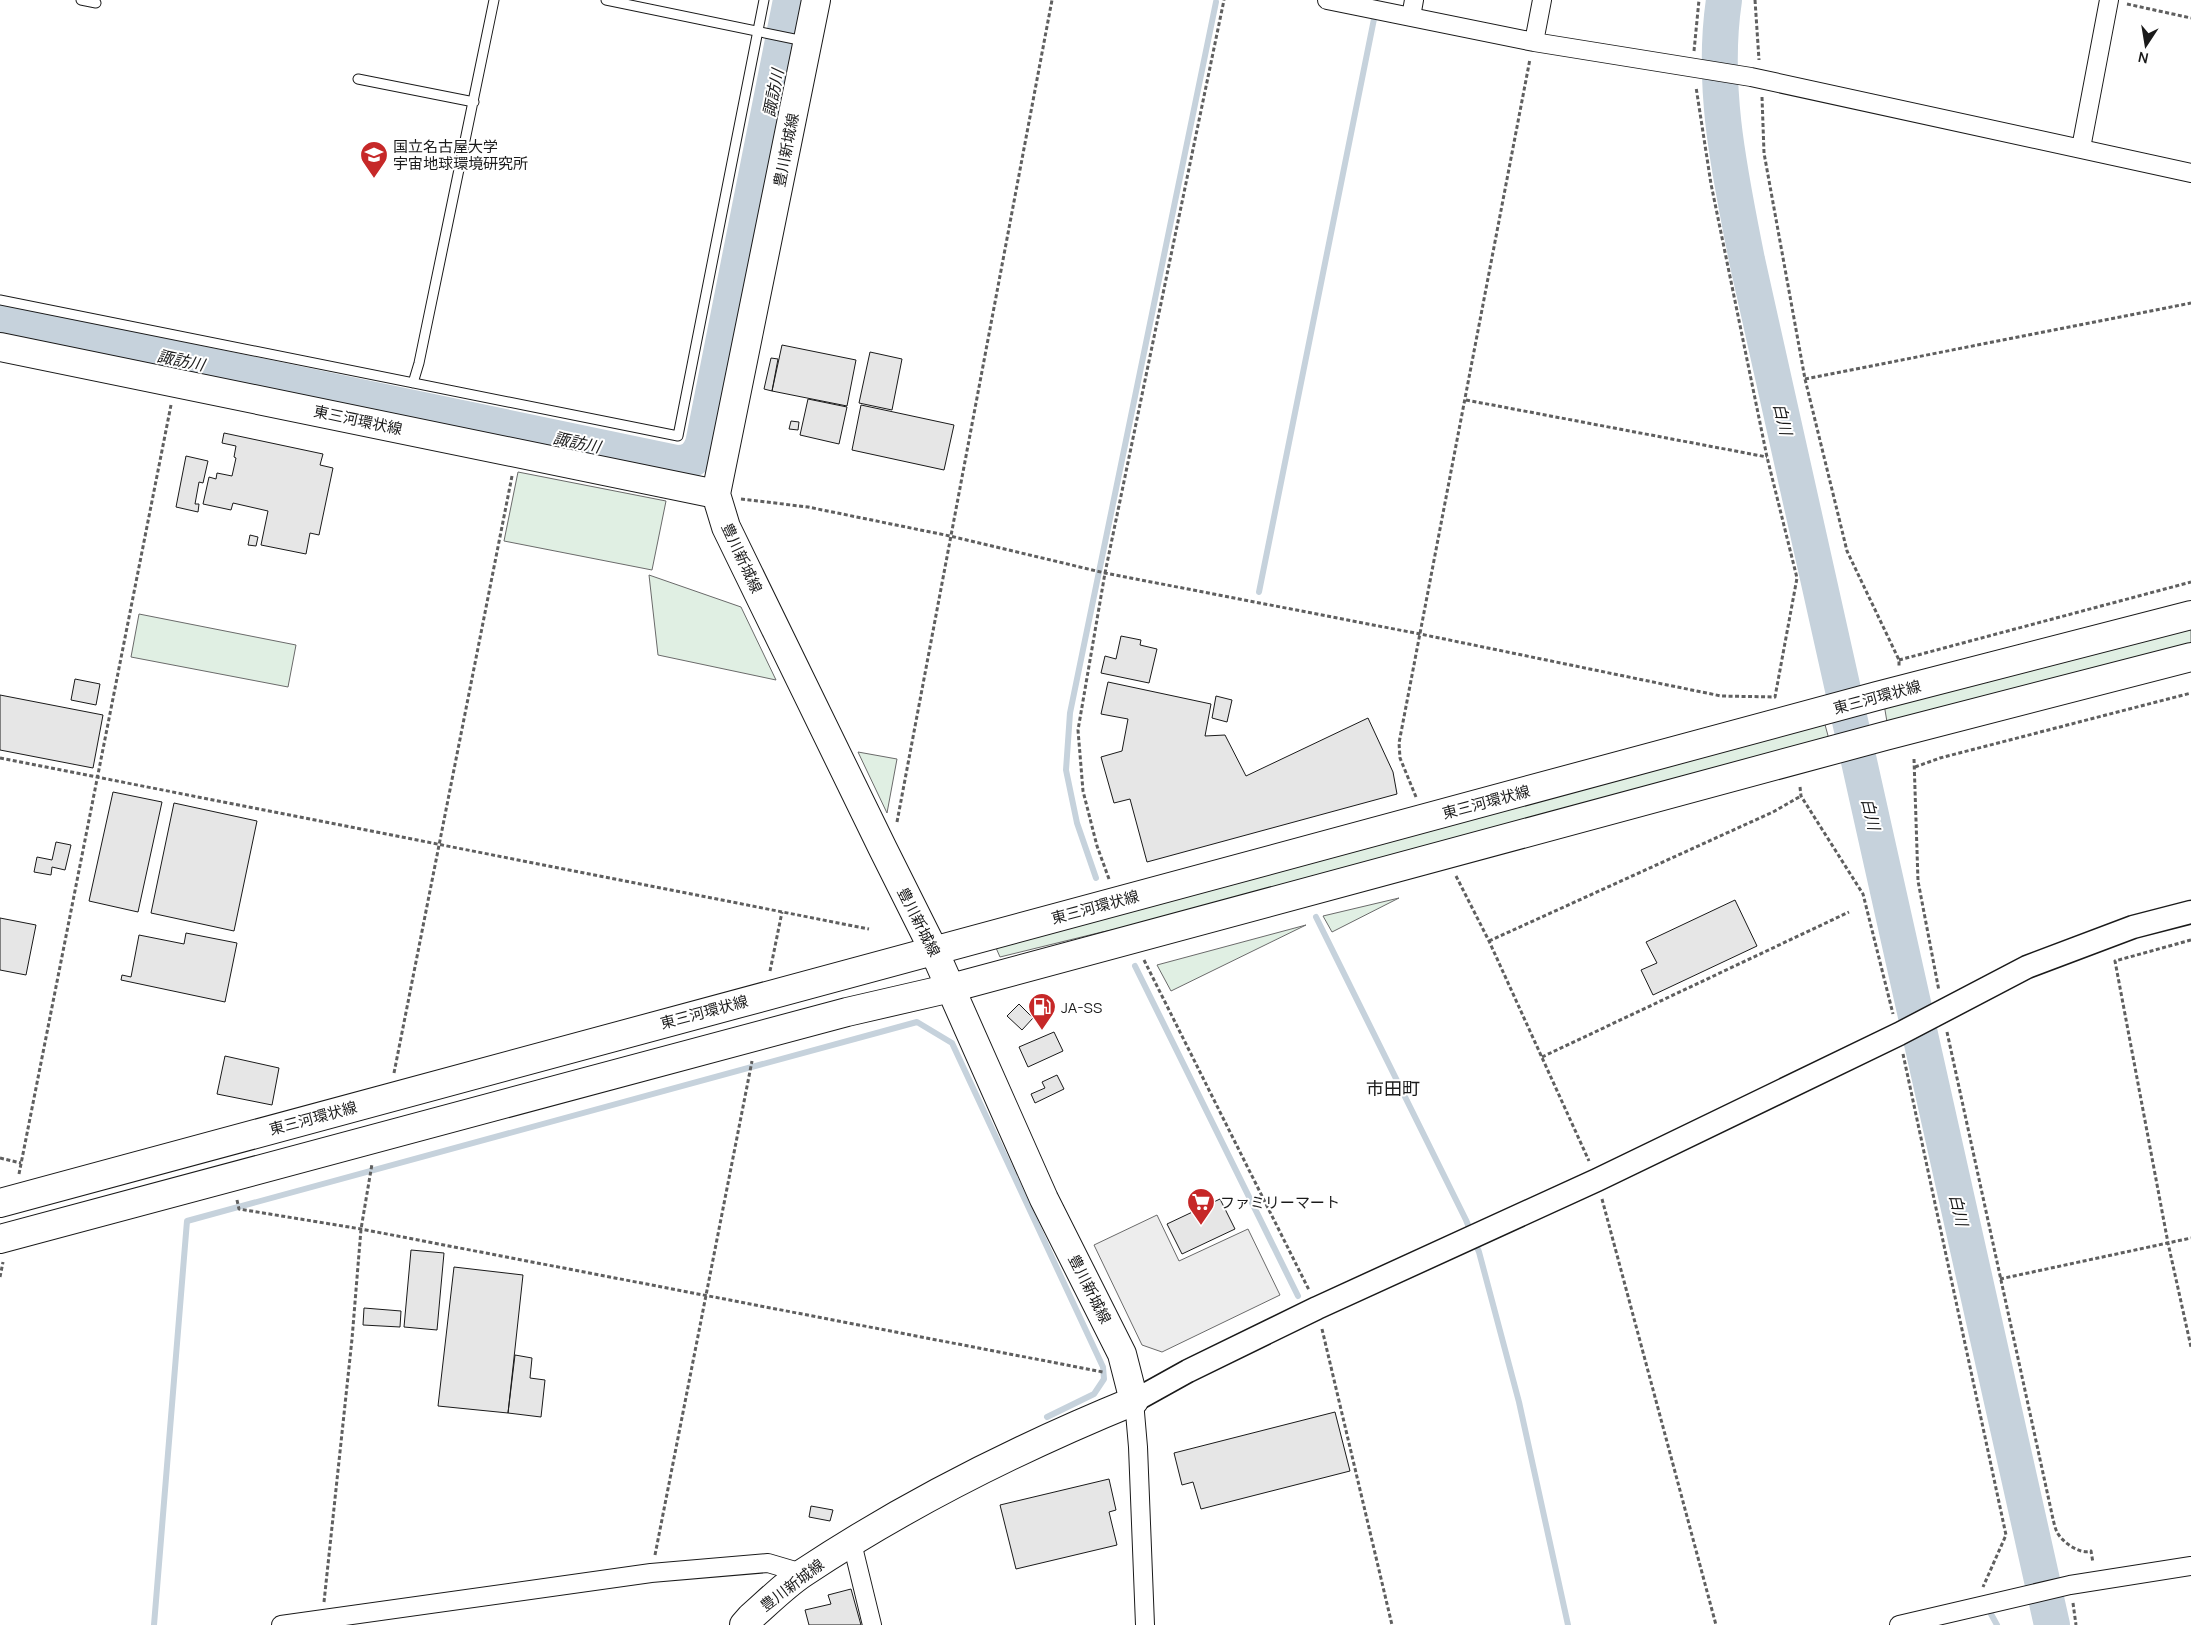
<svg xmlns="http://www.w3.org/2000/svg" width="2191" height="1625" font-family="Manrope,'Noto Sans JP',sans-serif">
<rect width="100%" height="100%" fill="#fff"/>
<!-- green -->
<path fill="#e0efe3" stroke="#6a6a6a" d="M518 472 666 501 652 570 504 541Z
M649 575 741 607 776 680 658 655Z
M139 614 296 645 288 687 131 657Z
M2191 621V648L1888 728 1884 704Z
M1824 721 1830 743 1216 910 1102 932 1000 957 993 941Z
M858 752 897 759 887 813Z
M1399 898 1332 932 1323 916Z
M1306 925 1171 991 1157 965Z"/>
<!-- parking -->
<path fill="#ededed" stroke="#6a6a6a" d="M1157 1215 1179 1261 1248 1229 1280 1295 1162 1352 1142 1345 1094 1245Z"/>
<g fill="none" stroke-linecap="round" stroke-linejoin="round">
<!-- stream -->
<path stroke="#c6d2dc" stroke-width="6" d="M1259 592 1374 19
M1096 878 1077 823 1066 770 1070 713 1216 2
M1316 917 1466 1220 1479 1252 1519 1402 1568 1625
M1135 966 1298 1296
M1991 1614 1997 1625
M154 1625 187 1221 917 1022 952 1043 1103 1367 1104 1379 1094 1394 1047 1417"/>
<!-- river -->
<path stroke="#c6d2dc" stroke-width="36" d="M1724 0C1711 87 1730 174 1747 260L2052 1625
M0 322 677 463C691 463 698 457 703 444L791 0"/>
</g>
<!-- building -->
<path fill="#e6e6e6" stroke="#1a1a1a" d="M782 345 856 360 847 406 772 391Z
M870 352 902 359 892 410 859 403Z
M771 358 778 359 772 391 764 389Z
M808 399 847 407 839 444 800 435Z
M861 405 954 425 944 470 852 450Z
M791 421 799 422 798 430 789 429Z
M224 433 323 454 320 465 333 468 319 535 310 533 306 554 261 545 268 511 233 503 231 510 203 504 209 477 216 479 217 473 232 476 236 458 234 457 236 446 222 443Z
M186 456 208 461 203 483 199 482 195 504H199L198 512 176 507Z
M250 535 258 537 256 546 248 545Z
M1121 636 1141 640 1140 645 1157 649 1149 683 1101 673 1105 656 1116 659Z
M75 679 100 684 96 705 71 700Z
M1108 682 1211 704 1205 736 1225 735 1246 776 1368 718 1393 772 1397 794 1147 862 1130 799 1114 803 1101 757 1122 751 1128 719 1101 714Z
M0 695 103 715 93 768 0 750Z
M1216 696 1232 700 1227 722 1212 718Z
M113 792 162 802 138 912 89 901Z
M174 803 257 821 234 931 151 913Z
M56 842 71 845 65 870 52 867 51 875 34 872 37 857 52 860Z
M1735 900 1757 946 1653 995 1641 970 1657 963 1646 942Z
M0 918 36 925 26 975 0 970Z
M186 933 237 943 225 1002 121 980 122 975 131 977 139 935 184 944Z
M1019 1004 1033 1018 1022 1030 1007 1016Z
M1054 1032 1063 1051 1028 1067 1019 1047Z
M225 1056 279 1068 272 1105 217 1094Z
M1057 1075 1064 1089 1035 1103 1031 1094 1045 1088 1042 1082Z
M1220 1199 1235 1229 1182 1254 1167 1224Z
M411 1250 444 1253 437 1330 404 1327Z
M454 1267 523 1275 508 1413 438 1406Z
M364 1308 401 1311 400 1327 363 1325Z
M515 1355 532 1358 530 1378 545 1380 541 1417 508 1413Z
M1335 1412 1350 1471 1201 1509 1193 1482 1182 1485 1174 1453Z
M1109 1479 1116 1510 1109 1512 1117 1545 1016 1569 1000 1505Z
M811 1506 833 1510 830 1521 809 1517Z
M851 1589 861 1625H809L805 1610 831 1604 828 1595Z"/>
<g fill="none" stroke-linecap="round" stroke-linejoin="round">
<defs>
<path id="service" d="M81 0 96 3
M606 0 804 41
M358 79 474 102
M0 300 678 436 764 0
M413 383 419 363 494 0"/>
<path id="minor" d="M1327 0 1534 42 1751 77 2191 173
M1411 17 1414 0
M1534 42 1542 0
M2081 148 2109 0
M1134 1401 1138 1447 1145 1625
M852 1543 872 1625
M281 1625 651 1573 768 1563 802 1573
M1899 1625 2070 1585 2191 1566"/>
<path id="tertiary" d="M1134 1401 1188 1371 1317 1308 1597 1180 1899 1034 2027 967 2133 927 2191 912"/>
<path id="primary" d="M0 347 716 494
M0 1203 1877 696 2191 615
M0 1239 847 1012 951 988 1885 736 2191 657
M744 1625 751 1617C768 1602 785 1585 803 1573 907 1504 1019 1448 1134 1401L1122 1354 1044 1199 934 951 883 849 726 527 716 494 816 0"/>
</defs>
<!-- service casing -->
<use href="#service" stroke="#1a1a1a" stroke-width="11"/>
<!-- minor casing -->
<use href="#minor" stroke="#1a1a1a" stroke-width="20"/>
<!-- tertiary casing -->
<use href="#tertiary" stroke="#1a1a1a" stroke-width="25"/>
<!-- primary casing -->
<use href="#primary" stroke="#1a1a1a" stroke-width="30"/>
<!-- path -->
<path stroke="#5f5f5f" stroke-width="3" stroke-dasharray="4 2.5" stroke-linecap="butt" d="M1755 0 1759 60
M2127 4 2191 18
M1694 51 1699 0
M1762 97 1764 153 1805 379 1847 551 1899 660V667
M1805 379 2191 303
M1466 400 1767 457
M741 499 808 507 950 536 1105 573 1420 634 1721 696 1775 697 1797 578 1767 457 1711 184 1696 87
M1899 660 2191 582
M0 758 869 929
M1914 759 1918 881 1939 991
M1915 767 1940 758 2191 693
M1800 787 1801 796 1863 894 1893 1014
M1416 797 1400 758 1399 743 1530 59
M897 822 1052 0
M1456 876 1489 941 1589 1161
M1109 879 1097 846 1083 791 1078 730 1105 573 1224 0
M2191 940 2115 961 2168 1243 2191 1347
M1489 941 1773 812 1801 796
M1144 960 1309 1290
M770 971 782 912
M1947 1032 2053 1519C2054 1523 2055 1528 2057 1532 2062 1542 2080 1555 2091 1551L2093 1563
M1903 1054 2006 1535 1983 1587
M1542 1057 1849 912
M394 1073 512 476
M0 1158 21 1163
M19 1174 171 405
M1602 1199 1716 1625
M237 1200 239 1209 361 1229 1103 1372
M0 1277 3 1262
M2000 1279 2191 1238
M1322 1329 1392 1625
M655 1555 752 1061
M324 1602 352 1339 361 1229 372 1164
M2073 1603 2076 1625"/>
<!-- service -->
<use href="#service" stroke="#fff" stroke-width="9"/>
<!-- minor -->
<use href="#minor" stroke="#fff" stroke-width="18"/>
<!-- tertiary -->
<use href="#tertiary" stroke="#fff" stroke-width="22"/>
<!-- primary -->
<use href="#primary" stroke="#fff" stroke-width="28"/>
</g>
<!-- icons -->
<defs>
<symbol id="university-pin" viewBox="-11 -11 22 30"><path d="M0 17L-7.5 6A9.5 9.5 0 1 1 7.5 6Z" fill="#c62828" stroke="#fff"/><path d="M0-5L7-2L0 1L-7-2ZM-4 1L0 2.5L4 1V4Q0 6-4 4Z" fill="#fff"/></symbol>
<symbol id="fuel-pin" viewBox="-11 -11 22 30"><path d="M0 17L-7.5 6A9.5 9.5 0 1 1 7.5 6Z" fill="#c62828" stroke="#fff"/><path d="M-5.5-6h7V0h2V4h1.3V-2.5L3-4.5l.8-.8L6-3V5H2.5V1h-1V6h-7ZM-4.2-4.7v3.2H.2V-4.7Z" fill="#fff"/></symbol>
<symbol id="supermarket-pin" viewBox="-11 -11 22 30"><path d="M0 17L-7.5 6A9.5 9.5 0 1 1 7.5 6Z" fill="#c62828" stroke="#fff"/><path d="M-6-5.5h2.5l.6 2H6L4.5 2H-2.5L-4.4-4H-6ZM-1.5 3.2a1.3 1.3 0 1 0 .1 0ZM3 3.2a1.3 1.3 0 1 0 .1 0Z" fill="#fff"/></symbol>
</defs>
<g fill-rule="evenodd">
<use href="#university-pin" x="358" y="139" width="32" height="43"/>
<use href="#fuel-pin" x="1026" y="991" width="32" height="43"/>
<use href="#supermarket-pin" x="1185" y="1186" width="32" height="43"/>
</g>
<g text-anchor="middle" dominant-baseline="central" stroke-width="4" stroke-linejoin="round" paint-order="stroke">
<!-- poi labels -->
<g font-size="15" fill="#1a1a1a" stroke="#fff" text-anchor="start">
<text x="393" y="146">国立名古屋大学<tspan x="393" dy="17">宇宙地球環境研究所</tspan></text>
<text x="1061" y="1007">JA-SS</text>
<text x="1220" y="1202">ファミリーマート</text>
</g>
<!-- street labels -->
<g font-size="15" fill="#1a1a1a" stroke="#fff">
<text transform="translate(786 150) rotate(-79)">豊川新城線</text>
<text transform="translate(358 420) rotate(12)">東三河環状線</text>
<text transform="translate(742 558) rotate(65)">豊川新城線</text>
<text transform="translate(1877 697) rotate(-15)">東三河環状線</text>
<text transform="translate(1486 802) rotate(-15)">東三河環状線</text>
<text transform="translate(1095 907) rotate(-15)">東三河環状線</text>
<text transform="translate(919 922) rotate(63)">豊川新城線</text>
<text transform="translate(704 1012) rotate(-15)">東三河環状線</text>
<text transform="translate(313 1118) rotate(-15)">東三河環状線</text>
<text transform="translate(1090 1289) rotate(63)">豊川新城線</text>
<text transform="translate(792 1585) rotate(-37)">豊川新城線</text>
</g>
<!-- water labels -->
<g font-size="16" font-style="italic" fill="#1a1a1a" stroke="#fff">
<text transform="translate(773 93) rotate(-79)">諏訪川</text>
<text transform="translate(181 360) rotate(12)">諏訪川</text>
<text transform="translate(1783 419) rotate(77)">白川</text>
<text transform="translate(577 442) rotate(12)">諏訪川</text>
<text transform="translate(1871 814) rotate(77)">白川</text>
<text transform="translate(1959 1210) rotate(77)">白川</text>
</g>
<!-- quarter labels -->
<g font-size="18" fill="#1a1a1a" stroke="#fff">
<text x="1393" y="1088">市田町</text>
</g>
</g>
<!-- north arrow -->
<g transform="translate(2146 45) rotate(192)" stroke="#ffffff" stroke-width="4" paint-order="stroke">
<path d="M0-4L9 19L0 12L-9 19Z" fill="#1a1a1a"/>
<text y="-8" font-size="14" font-weight="bold" text-anchor="middle" fill="#1a1a1a">N</text>
</g>
</svg>
